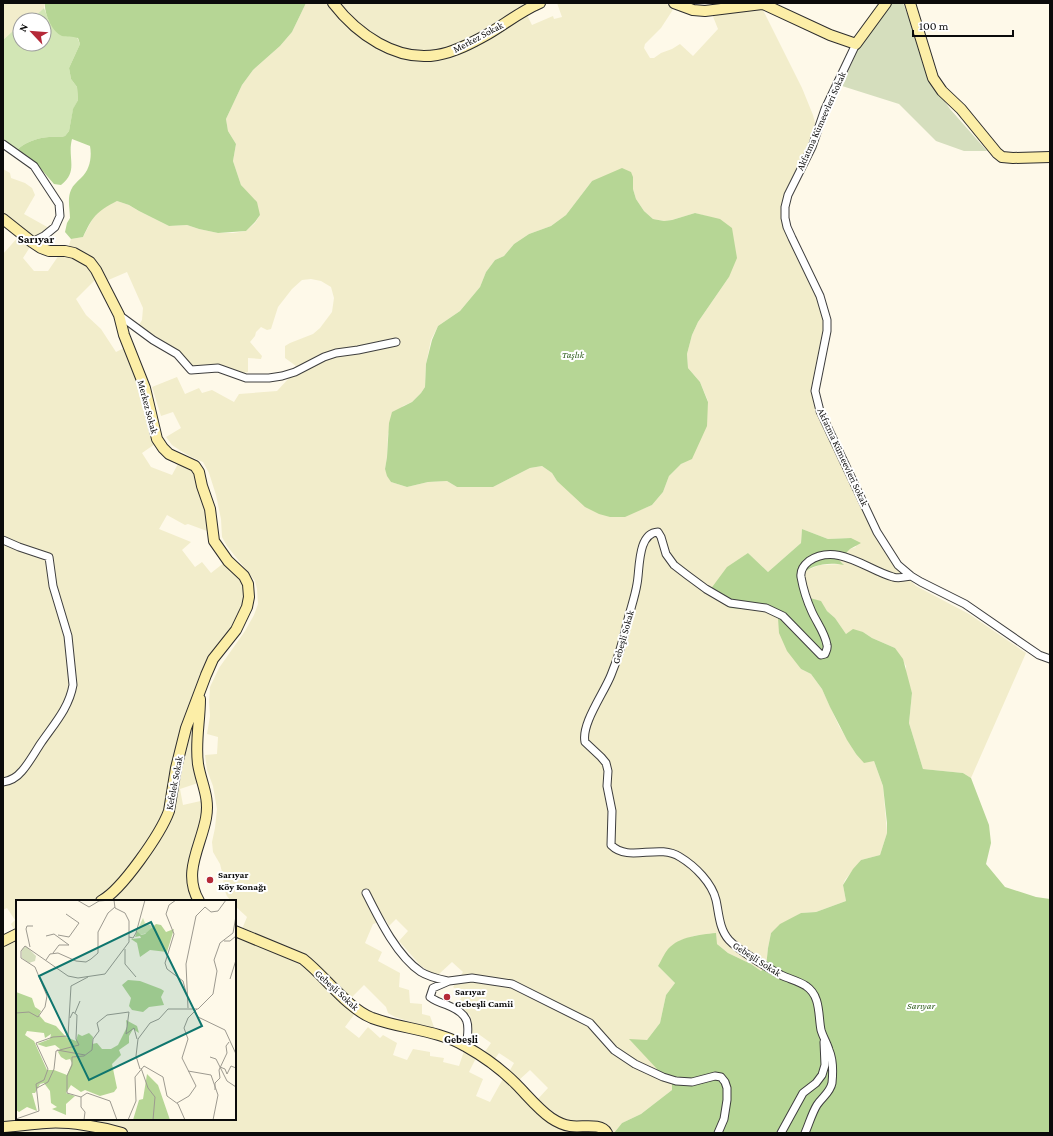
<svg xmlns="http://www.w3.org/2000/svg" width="1053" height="1136" font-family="'Crimson Pro',serif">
<rect width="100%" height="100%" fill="#fef9e9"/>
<!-- farmland -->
<path fill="#f2edcb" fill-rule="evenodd" d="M3 3H45L44 8 31 20H20V27L13 31 3 40Z
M306 3H328L340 19 362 39 377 47 437 58 527 15 532 25 553 16 554 19 562 17 557 3H665L674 8 661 28 645 44 644 48 650 58H654L661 53 672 49 680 44 693 56 718 29 712 14 757 6 763 10 802 88 813 115 815 123 814 135 783 206 781 216 785 227 815 289 825 324 812 394 814 405 820 420 875 534 892 563 916 586 969 614 1026 653 971 778 963 773 923 769 909 723 912 693 906 675V666L895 648 872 638 863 632 846 634 835 618 827 611 821 602 806 597 800 585 805 571 820 565 843 564 838 560 850 549 856 547 851 538 828 539 802 529 801 543 768 572 748 553 746 609 764 611 778 618 801 669 811 674 822 689 839 726 856 754 874 761 883 786 887 833 880 855 861 860 845 880 843 885 846 901 816 912 801 913 771 933 768 948 766 967 761 971 751 964 728 953 717 944 697 935 679 941 668 950 658 966 675 983 666 995 660 1023 647 1040H630L672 1083V1090L641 1114 622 1123 614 1133 566 1121 537 1100 548 1088 530 1070 519 1080 509 1072 514 1063 499 1053 494 1060 484 1053 491 1043 477 1033 471 1040 472 1024 470 1015 458 1004 463 994 453 987 463 972 452 962 438 975 431 973 420 965 399 941 408 931 396 919 389 926 386 920 373 924 365 943 382 952 378 961 400 973 399 987 409 990 410 1003 422 1004V1014L430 1016 435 1030 395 1017 388 1013 386 1007 364 985 351 998 313 961 242 929 247 917 235 906V901H231L227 896 224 889 223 876 220 864 213 852 212 842 215 828 217 809 213 786 207 770 205 755 217 754 218 737 207 734 210 716 209 702 210 687 219 668 245 631 254 615 258 604 257 589 255 581 227 546 222 537 221 519 216 495 209 473 203 462 191 457 181 451 172 445 166 437 181 428 173 412 161 416 152 387 177 377 185 394 199 388 202 393 212 390 234 402 239 394 277 391 289 378 296 366 285 358V346L290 343 313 334 320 328 332 312 334 298 331 287 321 281 311 279 302 280 292 289 278 307 271 329 267 330 261 327 256 332 255 336 250 342 262 356 261 359 248 358V372L244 373 236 371 218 365 198 366H193L181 353 139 325 142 320 143 308 127 272 106 281 68 248 71 239 83 237 93 218 102 208 117 201 129 205 139 211 169 226 187 225 199 229 218 233H233L246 231 255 223 260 215 247 192 241 185 233 161 236 144 228 131 226 119 242 85 253 70 280 46 292 32ZM633 177V189L636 199 644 211 653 219 664 221 672 220 695 213 706 216 729 277 698 322 692 335 687 354 688 368 700 382 708 401 707 410 692 458 681 464 669 476 663 492 652 505 640 510 557 481 552 473 542 466 530 468 493 487H457L447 481 428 482 407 487 391 482 385 469 387 457 388 434 403 406 412 402 421 393 425 387 426 364 431 340 438 326 460 311 480 287 486 272 495 260 504 256 514 244 529 234 551 226 566 215 592 181Z
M340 3H529L457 45 436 51 427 52 414 51 398 47 381 40 369 33Z
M3 169 10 173 11 178 25 183 32 188 35 195 24 214 49 228 41 235 34 237 29 234 20 226 3 214Z
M19 236 30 247 23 258 34 271H48L59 255 67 256 81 261 87 267 95 280 76 299 86 315 101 329 116 352 124 348 138 380 155 444 142 453 151 467 172 475 179 462 194 470 207 520V531L188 524 185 525 167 515 159 529 191 542 182 550 195 567 202 562 211 573 225 562 237 574 246 587 245 606 202 678 201 782 180 789 183 805 205 800 193 853 196 901H99L97 899 91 901H17V930L15 931 11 924 15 920 7 908 3 910V254Z
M235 934 307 968 356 1012 345 1027 359 1038 368 1027 380 1038 383 1035 397 1043 393 1055 407 1060 413 1049 430 1052V1056L444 1058 443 1062 459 1066 465 1048 477 1056 469 1072 483 1079 476 1096 490 1102 504 1077 549 1118 586 1130 605 1133H3V945L17 938V1119H235Z"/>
<!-- green -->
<path fill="#d2e6b5" d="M44 8 49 21 63 36H73L77 37 80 44 69 68 71 79 77 87 78 100 73 110 69 131 65 136C60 138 55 136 49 137 37 138 25 142 17 150L3 140V40L13 31 20 27V44H44V20H31Z"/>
<!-- forest -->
<path fill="#b6d695" d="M45 3H306L292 32 280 46 253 70 242 85 226 119 228 131 236 144 233 161 241 185 257 202 260 215 255 222 246 231 218 233 199 229 187 225 169 226 139 211 129 205 117 201C96 212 93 216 83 237L71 239 65 232 67 223 70 218C70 209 67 199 71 190 73 185 77 182 81 178 90 170 92 157 90 146L72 139C67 158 79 171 61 185L54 184 34 161 17 150C25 142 37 138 49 137 55 136 60 138 65 136L69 131 73 109 78 100 77 87 71 79 69 68 80 44 78 38C72 36 67 37 62 36 52 32 44 13 45 3Z
M622 168 631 172 633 177V189L636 199 644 211 653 219 664 221 672 220 695 213 720 219 732 228 737 258 729 277 698 322 692 335 687 354 688 368 700 382 708 402 707 426 692 459 681 464 669 476 663 492 652 505 625 517H610L599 514 585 507 557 481 552 473 542 466 530 468 493 487H457L447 481 428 482 407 487 391 482 387 476 385 469 387 457 389 423 392 412 412 402 421 393 425 387 426 364 432 340 438 326 460 311 480 287 486 272 495 260 504 256 514 244 529 234 551 226 566 215 592 181Z
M802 529 828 539 851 538 861 543 850 549 839 560 844 565C829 562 809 564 801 577L806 597 821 601 827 611 835 618 846 634 853 629 863 632 872 638 895 648 903 659 912 693 909 723 923 769 963 773 971 778 989 825 991 843 986 864 1005 887 1036 897 1050 899V1133H614L622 1123 641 1114 672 1090V1083L655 1077 657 1069 629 1039 647 1040 660 1023 666 995 675 983 658 966C661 961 664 954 668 949 680 936 699 935 716 933L717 944 728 953 751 964 761 971 766 967 768 948 771 933 780 924 801 913 816 912 846 901 843 885 853 869 861 860 880 855 887 833V823L883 786 874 761 864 763 856 754 847 740 830 707 822 689 811 674 801 669 787 651 779 633 778 618 764 611 730 608 707 594 727 567 748 553 768 572 801 543Z"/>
<!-- cemetery -->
<path fill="#d5debd" d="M890 3H903L913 29 922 62 930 80 950 109 987 151H964L936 141 899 104 842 86 860 44Z"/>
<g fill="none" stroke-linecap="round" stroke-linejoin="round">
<defs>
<path id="street" d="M856 44 825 109 812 147 788 195 785 207V218L787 227 792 238 820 296 827 320V331L815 391 820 411 877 532 898 565 911 576 921 582 965 604 1039 655 1050 659
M3 144 34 166 59 204 60 216 55 227 44 236 32 242
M119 315 153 340 177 354 191 370 218 368 246 378H269L282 376 295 372 324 357 336 353 358 350 396 342
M3 540 19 547 49 557 53 586 68 636 73 685C69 708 54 724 41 743 35 752 29 763 22 771 17 777 10 781 3 782
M366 893C379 919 397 956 421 972 429 977 439 979 448 981
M466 1046C470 1024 470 1014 447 1005 441 1003 435 1001 430 997L433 988 449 981 472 978 512 984 590 1023 614 1050 635 1064 663 1077 676 1081 692 1082 715 1076 721 1077 725 1082 727 1088V1100L724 1119 718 1133
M781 1133 803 1093 816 1083 822 1075 825 1065 824 1042
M805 1133C809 1124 812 1113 817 1105 822 1097 830 1093 832 1083 833 1073 833 1059 829 1050 827 1043 823 1037 821 1030 818 1015 821 996 806 986 799 981 789 979 781 975 768 968 738 950 729 940 719 929 719 913 716 900 712 883 695 866 680 857 658 843 629 863 611 845L612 811 607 786 608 771 606 763 601 757 585 742C581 724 604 693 611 675 618 658 623 641 627 623 630 610 635 597 637 584 640 570 637 533 658 532L661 537 666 554 674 565 687 575 706 589 730 603 766 608 783 616 821 655 825 654C826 651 828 648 827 645 825 633 817 623 812 612 807 601 803 588 801 577 800 570 804 565 809 561 837 542 867 570 893 577 899 579 905 577 911 576"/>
<path id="secondary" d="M333 3C357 34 396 62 437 55 455 52 472 43 488 34 505 24 521 11 540 3
M674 3 693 10 705 11 762 4
M761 3 830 35 856 44 886 3
M910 3 933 78 942 91 961 109 997 153 1002 157 1013 158 1050 157
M3 219 32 242 41 248 49 251H65L74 253 90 262 96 270 119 315 124 335 145 388 157 439 163 448 169 454 195 466 199 472 202 486 210 509 214 541 228 561 244 576 248 584 249 597 247 607 236 630 213 659 206 675 186 728 176 768 169 811C161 833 122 890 101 901
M199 901C182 873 201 846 206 818 210 797 201 783 198 764 195 742 200 721 200 699
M235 931 303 959C325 976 347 1008 372 1018 402 1029 438 1030 465 1046 483 1056 501 1069 516 1084 527 1095 538 1109 551 1118 557 1122 563 1125 570 1126 581 1128 601 1122 607 1133
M3 941 17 934
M3 1127C17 1126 32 1124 46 1123 68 1121 101 1127 122 1133"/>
</defs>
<!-- street casing -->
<use href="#street" stroke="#3e3e3e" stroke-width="9"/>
<!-- secondary casing -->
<use href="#secondary" stroke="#2d2d2d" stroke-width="12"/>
<!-- street -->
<use href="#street" stroke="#fff" stroke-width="7"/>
<!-- secondary -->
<use href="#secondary" stroke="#fceea7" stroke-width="10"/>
</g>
<!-- markers -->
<g fill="#b52938" stroke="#fff" stroke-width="1.5">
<circle cx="210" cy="880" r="4"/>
<circle cx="447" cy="997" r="4"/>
</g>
<g text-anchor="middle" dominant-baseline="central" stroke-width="4" stroke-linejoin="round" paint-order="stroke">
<!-- street labels -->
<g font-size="10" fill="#0b0b0b" stroke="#fff">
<text transform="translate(478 37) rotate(-28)">Merkez Sokak</text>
<text transform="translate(821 121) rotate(-66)">Akfatma Kümeevleri Sokak</text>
<text transform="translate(148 407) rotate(75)">Merkez Sokak</text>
<text transform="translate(843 457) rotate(65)">Akfatma Kümeevleri Sokak</text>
<text transform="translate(623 637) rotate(-74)">Gebeşli Sokak</text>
<text transform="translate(174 783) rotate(-79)">Kefelek Sokak</text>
<text transform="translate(757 959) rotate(33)">Gebeşli Sokak</text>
<text transform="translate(337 990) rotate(42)">Gebeşli Sokak</text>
</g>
<!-- park labels -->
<g font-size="10" font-style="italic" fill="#305f1e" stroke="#fff">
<text x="573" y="354">Taşlık</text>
<text x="921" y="1005">Sarıyar</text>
</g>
<!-- poi labels -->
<g font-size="10" font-weight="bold" fill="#0b0b0b" stroke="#fff" text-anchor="start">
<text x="218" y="874">Sarıyar<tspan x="218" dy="12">Köy Konağı</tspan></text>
<text x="455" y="991">Sarıyar<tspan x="455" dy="12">Gebeşli Camii</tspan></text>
</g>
<!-- neighbourhood labels -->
<g font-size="11" font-weight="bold" fill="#0b0b0b" stroke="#fff">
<text x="461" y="1039">Gebeşli</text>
</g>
<!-- quarter labels -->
<g font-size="12" font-weight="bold" fill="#0b0b0b" stroke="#fff">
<text x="36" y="239">Sarıyar</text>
</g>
</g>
<!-- overview -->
<g transform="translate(16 900)">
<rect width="220" height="220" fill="#fef9e9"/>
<path d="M127 18 129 23 136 26 134 32 124 35 121 31Z" fill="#d2e6b5"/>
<path d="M140 24 145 25 150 32 158 29 151 52 134 50 124 57 121 43 115 39 125 38 124 36 119 37 121 31 125 35 129 34ZM112 80 124 81 145 89 148 91 145 97 148 105 133 107 127 112 116 110 113 106 115 98 106 85ZM0 92 16 98 19 107 25 111 23 115 29 122 40 126 50 137 60 141 62 134 66 136 73 133 77 137 76 144 81 143 86 149H95L102 145 111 127 110 120 121 126 123 133 117 129 113 136V143L103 150 105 155 96 164 101 188 98 192 84 196 69 190 65 192 55 185 50 193 59 196 50 204V215L36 209 41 207 35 203 34 191 28 183 24 184 19 193H16L21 211 11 207 3 212 0 210ZM11 131 28 133 29 138 35 134 34 139 21 144 30 147 39 145 44 149 42 152 45 157 50 160 54 159 56 163 51 175 38 170H31L18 141 9 135ZM131 174 142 185 154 220H117L123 200 127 199Z" fill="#b6d695" fill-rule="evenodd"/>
<path d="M10 46 20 56 19 61 13 63 6 58V49Z" fill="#d5debd"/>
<path fill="none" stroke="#9d9a90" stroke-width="1" d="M61 0 73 7 83 1 95 0M160 0 153 5 150 14 158 34 149 63 151 69 167 81 171 96M42 35 53 37 63 23 50 14M30 36 38 34 53 45H43L37 53M113 37 117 38 120 33 129 0M208 41H214L220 36M14 47 10 29 11 26H17M109 49V64L120 77M30 60 34 54 42 53 60 61 70 62 75 59 82 53V32L92 13 99 7M214 79 220 60M172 108 170 64 180 16 189 7 195 12 202 11 210 0M179 112 182 117 209 130 220 154M0 113 13 112 22 117 29 107 31 96 19 67 5 58V51L9 46 52 76 62 78 89 74 113 42V21L109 13 99 8 98 0M59 113 64 101M41 150 69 155M194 157 200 159 211 181 220 187M204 167 209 169 211 174 215 166 220 168M125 168 132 188 139 197 137 220M124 169 120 156 122 139 134 123 143 119 152 109H182L197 94 201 71 198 60 204 43 217 33 220 16M172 171 195 175 202 195 197 220M21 188 32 182 38 169 40 151 63 145 60 139 61 115 57 112 54 118M199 190V183L204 178 203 170 211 153 210 146 213 142M65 197 51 193V176L56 165V157L68 156 76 150 77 139 83 131 81 123 91 115 113 112 110 134 118 128 121 139M161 203 173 196 180 186 166 158 172 139 168 128 172 118 181 109M0 219 23 211 20 184 28 180 32 169 20 143 37 137 52 136 55 86 72 77M68 220 69 212 65 207V197L71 193 94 201 101 220M112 220 120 201 119 177 128 166 147 177 151 196 162 204 169 220"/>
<path fill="#0f766e" fill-opacity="0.15" stroke="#0f766e" stroke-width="2" d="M135 22 186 126 73 180 23 76Z"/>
<rect width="220" height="220" fill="none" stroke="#0b0b0b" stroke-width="2"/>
</g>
<!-- border -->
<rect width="1053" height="1136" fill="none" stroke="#0b0b0b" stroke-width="8"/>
<!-- north arrow -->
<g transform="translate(32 32) rotate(296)"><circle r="19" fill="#ffffff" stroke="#9d9d9d"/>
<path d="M0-3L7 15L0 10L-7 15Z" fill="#b52938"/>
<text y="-6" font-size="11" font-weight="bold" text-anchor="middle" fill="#0b0b0b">N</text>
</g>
<!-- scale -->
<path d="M913 30v6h100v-6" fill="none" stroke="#0b0b0b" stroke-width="2"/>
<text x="919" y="30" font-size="12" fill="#0b0b0b" stroke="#ffffff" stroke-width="3" paint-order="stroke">100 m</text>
</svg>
